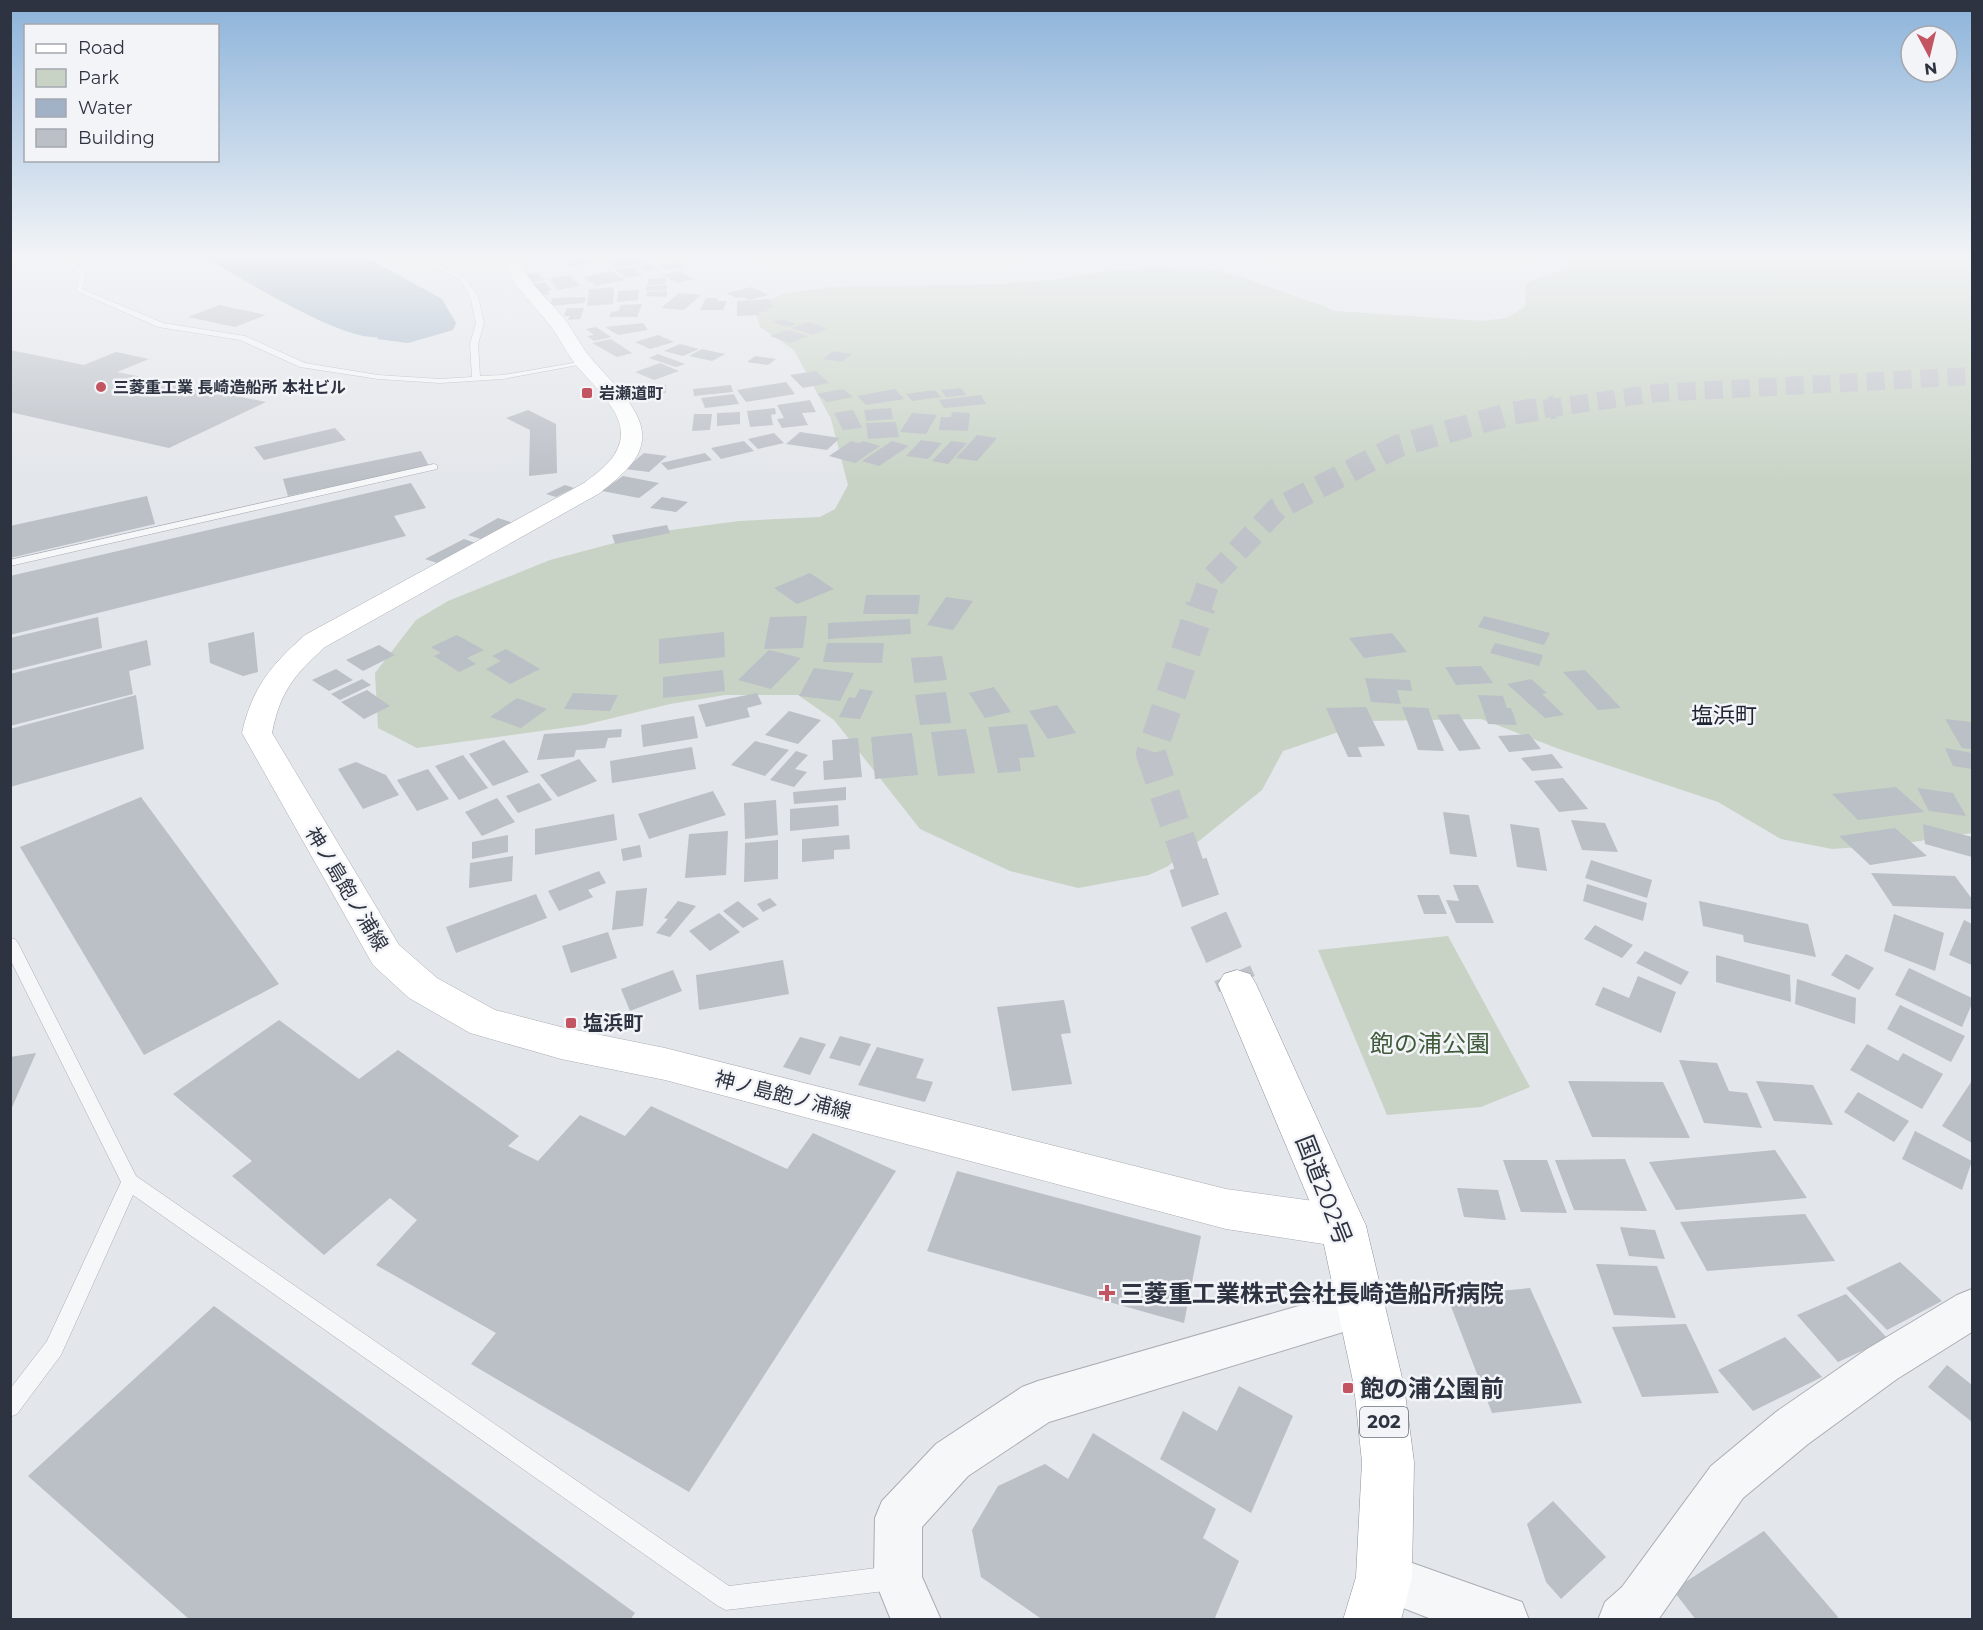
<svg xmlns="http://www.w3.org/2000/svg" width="1983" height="1630" font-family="Montserrat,'Noto Sans JP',sans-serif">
<rect width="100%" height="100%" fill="#e3e6ea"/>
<!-- green -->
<path fill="#c8d3c5" d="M1581 254H1972V833L1900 844 1832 849 1781 839 1718 802 1559 749 1481 719 1371 721 1283 751 1262 790 1168 866 1149 875 1078 888 1010 871 920 829 834 720 798 695H725L670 704 584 725 417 748 378 728 375 673 416 620 448 601 550 560 656 532 739 521 820 517 835 509 848 485 831 419 794 350 760 327 756 313 762 304 784 294 831 287 1001 284 1051 280 1116 270 1151 268 1212 269 1250 280 1336 311 1482 321 1506 318 1525 307 1526 283 1570 267Z
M1448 936 1530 1087 1481 1107 1387 1115 1318 950Z"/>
<!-- water -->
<path fill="#a2b2c6" d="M199 254H360L442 299 456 323 453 330 408 343 377 339 378 337C340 341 236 275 199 254Z"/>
<!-- building -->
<path fill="#bbbfc6" d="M638 254 649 261 618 268 606 260Z
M656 254H677L686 257 674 261Z
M586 259 593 262V264L568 266 569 260Z
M677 261 687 265 668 270 658 265Z
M648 263 659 268 646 271 635 266Z
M631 267 643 275 627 278 615 270Z
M611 271 625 280 596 286 583 277Z
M677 271 694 279 678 283 661 275Z
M538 273 545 280 529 283 522 275Z
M570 275 580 286 558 290 549 279Z
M666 278V284L648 285V279Z
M545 282 552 290 547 291 550 294 540 296 530 284Z
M667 285V290L646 291 647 286Z
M614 287 613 304 587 306 589 289Z
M752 287 768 295 749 300 743 297 737 298 726 293Z
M639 290 638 300 617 302 618 291Z
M667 291V297L646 296 647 292Z
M679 293 701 295 684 310 661 308Z
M586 297 584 303 549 306 553 298Z
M706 298H718L717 301H727L723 310H700Z
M771 299 772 308H767L768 311 759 312V315L737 316V301Z
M642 304 637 317H609L611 312 618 311 621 305Z
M219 305 266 315 235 327 188 317Z
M567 308H584L580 319 568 320 570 316H564Z
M782 319 796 324 787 327 772 322Z
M808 322 828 328 812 335 792 328Z
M643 323 648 330 618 335 605 327Z
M596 327 611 337 594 341 587 336 594 335 586 329Z
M788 330 808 336 790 343 770 336Z
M658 335 674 342 650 349 635 342Z
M611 339 632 353 617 357 592 343Z
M680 344 699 349 683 356 664 351Z
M702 349 725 354 712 361 689 356Z
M10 350 84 365 116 352 149 359 117 372 266 402 169 448 10 412Z
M833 351 852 354 842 362 823 359Z
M658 354 685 364 676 367 649 358Z
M755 356 776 359 768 365 747 362Z
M660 363 679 371 654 380 635 372Z
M816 371 829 383 803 388 790 375Z
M786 382 795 394 746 402 737 390Z
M666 385V393L647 394V386Z
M731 385 733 392 694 396 693 389Z
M961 388 966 395 946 397 941 390Z
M843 389 853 397 827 402 817 394Z
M895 389 904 399 866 405 857 396Z
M935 390 941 397 912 401 906 394Z
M734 394 739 404 705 408 701 398Z
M981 395 986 404 944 408 939 400Z
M810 400 816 412 802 413 808 425 782 428 777 419 784 418 777 405Z
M775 408 776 414 771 415 773 425 750 427 747 411Z
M891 408 893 419 866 421 864 410Z
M528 410 556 424 557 473 529 476 530 430 506 418Z
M853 410 862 428 843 430 834 413Z
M740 412V424L717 426V413Z
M952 412 970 413 968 431 939 430 941 417H951Z
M912 413 937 415 926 434 900 432Z
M694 414H712L710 430 692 431Z
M896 422 899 437 868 439 866 423Z
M335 428 346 440 264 460 254 447Z
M800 432 840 438 827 450 786 444Z
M774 433 784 443 758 449 748 439Z
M977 435 997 438 977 461 956 458Z
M921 440 942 443 928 459 906 456Z
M744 441 754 451 721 459 711 448Z
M851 441 859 443 863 441 880 446 855 463 829 456Z
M892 441 909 446 879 466 862 461Z
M951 441 967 443 948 464 932 461Z
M421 451 429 466 288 496 283 479Z
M644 453 667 456 649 472 625 469Z
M705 453 712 460 668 470 661 463Z
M623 476 659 483 639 498 602 491Z
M411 483 426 508 394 516 406 536 10 635V576Z
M565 485 574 488 556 497 546 494Z
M147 496 155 524 10 558V526Z
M662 497 688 502 676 512 650 508Z
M498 518 517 524 487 541 468 535Z
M667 525 670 533 615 544 612 535Z
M464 539 481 545 443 565 425 559Z
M810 573 834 589 797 604 774 588Z
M866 595H920L918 614H863Z
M946 597 973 601 953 630 927 625Z
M807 616 803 648 764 649 770 617Z
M1484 616 1550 633 1544 645 1478 627Z
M98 617 102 648 10 671V638Z
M910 619 911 634 828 639V623Z
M254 632 258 672 243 676 210 663 208 643Z
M724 632 725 657 659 664V639Z
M1392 633 1407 652 1364 658 1349 638Z
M457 635 484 650 467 658 476 664 459 672 434 656 441 653 431 647Z
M147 640 151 665 129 671 133 694 10 726V674Z
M827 643H884L882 663 823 662Z
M1495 643 1543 655 1539 666 1490 653Z
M379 645 395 655 363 671 346 660Z
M506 649 540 669 510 684 486 669 501 661 492 656Z
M769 650 801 658 771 689 738 680Z
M942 656 947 680 914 683 911 658Z
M1481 666 1493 683 1456 685 1445 667Z
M814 668 854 673 840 701 799 696Z
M336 669 353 680 329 691 312 680Z
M723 670 725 691 663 698V677Z
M1585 670 1621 708 1598 710 1563 672Z
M1365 678 1410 680 1412 691 1397 690 1401 704 1371 702Z
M362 679 371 685 340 700 331 694Z
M1531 679 1547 693 1542 694 1564 715 1545 718 1507 684Z
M994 687 1011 712 985 718 969 693Z
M860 689 873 691 860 719 839 717 849 697 855 698Z
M367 690 390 706 364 719 341 702Z
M946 692 951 723 920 725 915 695Z
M573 693 618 695 610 711 564 709Z
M757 693 762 704 747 708 750 717 706 727 698 705Z
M136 695 144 749 10 787V729Z
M1478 695 1503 696 1507 708H1511L1517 725 1488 724Z
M517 698 547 709 521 728 490 717Z
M1057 705 1076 733 1048 739 1029 711Z
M1366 707 1385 746 1358 747 1362 757H1348L1326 708Z
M1402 707 1428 708 1444 751 1418 750Z
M789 711 821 720 798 744 765 735Z
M1459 714 1481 749 1459 751 1437 715Z
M694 716 698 738 643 747 641 725Z
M1945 719 1972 722V749L1962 748Z
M1027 724 1035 757 1019 758 1021 771 998 773 988 727Z
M622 729 621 737 608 738 605 748 576 750 574 757 537 760 544 734Z
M966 729 975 773 938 776 931 732Z
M912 733 918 775 875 779 871 737Z
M1529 734 1541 749 1509 752 1498 736Z
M858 738 862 777 824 780 823 761 833 760 832 740Z
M504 740 529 772 493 786 469 754Z
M755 741 789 750 765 776 731 765Z
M692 747 696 769 612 783 610 761Z
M1945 748 1972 753V769L1953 766Z
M796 751 808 755 795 769 807 772 794 787 770 780Z
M1552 754 1563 768 1532 771 1521 758Z
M463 755 488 788 459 800 435 766Z
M579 759 597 781 558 797 540 775Z
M356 762 386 775 399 795 363 809 338 769Z
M428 769 449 799 417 811 397 780Z
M1563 778 1588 809 1559 812 1534 781Z
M539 783 552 800 518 813 506 796Z
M846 787V800L794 804 793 792Z
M1896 787 1924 812 1858 820 1832 794Z
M1917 788 1953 793 1966 816 1929 811Z
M713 791 726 815 649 839 638 814Z
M141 797 279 984 144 1055 20 847Z
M497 798 515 822 482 836 465 812Z
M776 800 778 835 745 839 744 803Z
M838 805 839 826 790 831V809Z
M1443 812 1469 815 1477 857 1450 854Z
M614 814 617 840 535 855V829Z
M1571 820 1605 823 1618 852 1582 850Z
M1510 824 1539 828 1547 871 1517 867Z
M1923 824 1972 837V857L1925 844Z
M1895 828 1927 856 1870 865 1839 836Z
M728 831 726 875 685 878 689 834Z
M508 835V852L472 859V842Z
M849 835 850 849 834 850V859L802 862V839Z
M778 840V879L744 882 745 843Z
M640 845 642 857 623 861 621 849Z
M513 856 512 881 469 888 470 863Z
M1591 860 1652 880 1647 898 1585 878Z
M599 871 606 883 588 890 593 897 559 911 548 891Z
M1871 873 1955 876 1972 899V909L1893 906Z
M1587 884 1647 903 1643 921 1583 901Z
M1453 885H1478L1494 923H1456L1446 900 1459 901Z
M647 888 643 926 612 930 616 891Z
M536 894 547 918 456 953 446 927Z
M1417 895H1439L1447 914H1424Z
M770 898 777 905 763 912 757 904Z
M678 901 696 906 670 937 656 933 668 919 664 918Z
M738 901 759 919 743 928 723 911Z
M1699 901 1808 924 1816 957 1744 942 1743 935 1703 926Z
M719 913 740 932 710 951 689 931Z
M1894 914 1944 933 1935 971 1884 951Z
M1964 920 1972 924V965L1949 955Z
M1595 925 1633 945 1622 958 1584 939Z
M608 932 617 958 571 973 562 946Z
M1645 951 1689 972 1681 985 1636 963Z
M1846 954 1874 968 1859 990 1831 975Z
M1716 955 1790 975 1791 1002 1716 982Z
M783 960 789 994 699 1010 696 975Z
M1909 968 1972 998V1004L1962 1027 1895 995Z
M673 970 682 991 630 1011 621 989Z
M1638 976 1676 992 1661 1033 1595 1005 1603 987 1629 998Z
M1797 979 1856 998 1855 1024 1795 1004Z
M1064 1000 1071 1033 1061 1034 1072 1084 1012 1091 997 1007Z
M1900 1005 1965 1036 1951 1062 1887 1029Z
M279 1020 359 1079 398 1050 519 1136 508 1146 538 1161 580 1115 625 1136 651 1106 787 1169 813 1133 896 1171 689 1492 471 1364 496 1333 376 1265 417 1220 390 1198 324 1255 232 1176 252 1161 173 1094Z
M840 1036 871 1044 860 1066 829 1058Z
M800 1037 826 1044 810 1075 783 1067Z
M1867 1044 1898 1061 1903 1053 1943 1074 1922 1109 1850 1070Z
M877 1047 924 1059 916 1078 933 1082 925 1102 858 1085Z
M36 1053 10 1112V1057Z
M1679 1060 1717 1063 1729 1091 1747 1093 1762 1128 1704 1123Z
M1568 1081 1663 1082 1690 1138 1592 1137Z
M1756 1081 1813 1085 1833 1125 1774 1121Z
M1971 1082 1972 1083V1143L1942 1126Z
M1858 1092 1909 1121 1894 1142 1844 1112Z
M1915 1131 1972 1161 1962 1190 1902 1159Z
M1775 1150 1807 1198 1676 1210 1649 1162Z
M1625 1159 1647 1211 1574 1210 1555 1160Z
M1503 1160H1547L1567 1213 1521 1212Z
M957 1171 1201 1236 1184 1323 927 1251Z
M1457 1188 1498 1190 1506 1220 1464 1217Z
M1805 1214 1835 1261 1707 1271 1680 1222Z
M1620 1227 1655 1230 1665 1259 1629 1256Z
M1900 1262 1942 1301 1887 1330 1846 1288Z
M1596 1264 1657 1266 1676 1318 1614 1315Z
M1530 1288 1582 1403 1492 1413 1447 1296Z
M1846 1294 1888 1339 1838 1362 1797 1315Z
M214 1306 635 1613 630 1620H190L28 1476Z
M1686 1324 1719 1393 1642 1397 1612 1327Z
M1785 1337 1822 1377 1753 1411 1718 1370Z
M1947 1365 1972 1385V1422L1928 1387Z
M1239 1386 1293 1416 1251 1513 1160 1459 1183 1411 1217 1431Z
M1093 1433 1216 1509 1203 1538 1239 1561 1214 1620H1043L981 1577 972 1530 998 1486 1045 1464 1068 1479Z
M1553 1501 1606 1557 1561 1599 1546 1582 1527 1524Z
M1764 1531 1838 1617 1835 1620H1696L1673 1590Z"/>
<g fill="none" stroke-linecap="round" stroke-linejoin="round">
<!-- trunk-tunnel-far3 -->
<path stroke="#bfc2c8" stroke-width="18" stroke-dasharray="18 9" stroke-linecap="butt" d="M1544 409 1657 393 1972 376"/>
<!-- trunk-tunnel-far2 -->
<path stroke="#bfc2c8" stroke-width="23" stroke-dasharray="23 12" stroke-linecap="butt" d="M1200 608 1209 581 1277 509 1398 446 1513 413 1555 407"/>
<!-- trunk-tunnel-far1 -->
<path stroke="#bfc2c8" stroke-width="30" stroke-dasharray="30 15" stroke-linecap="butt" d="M1189 865 1151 754 1201 606"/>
<!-- trunk-tunnel -->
<path stroke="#bfc2c8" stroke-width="39" stroke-dasharray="39 20" stroke-linecap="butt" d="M1188 864 1202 905 1237 984"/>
<defs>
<path id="service" d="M60 254H67L86 275 82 289 163 323 245 336 305 363 378 375 440 379 472 377 470 344 476 323 470 296 460 279 410 254H419L464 277 478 296 484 323 478 344 480 376 503 375 585 361 589 363 503 379 440 383 378 379 300 367 240 340 158 327 76 291 80 275Z
M434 464 437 465V469L10 566V560Z
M10 938 15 939 18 943 136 1176 729 1586 893 1566 901 1570 905 1578 901 1586 893 1590 726 1610 718 1606 133 1195 61 1355 17 1414 10 1417V1389L47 1341 121 1182 10 959Z"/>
<path id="minor" d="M1361 1288 1376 1294 1382 1308 1376 1322 1049 1422 968 1476 922 1527V1577L941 1620H891L874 1578 875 1518 882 1501 936 1444 1022 1387 1038 1381Z
M1972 1289V1332L1897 1379 1808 1444 1743 1498 1658 1620H1598L1605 1602 1622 1587 1711 1466 1776 1412 1867 1349 1957 1295Z
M1384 1553 1522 1602 1529 1620H1434L1367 1594 1360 1577 1367 1560Z"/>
<path id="secondary" d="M503 254H519C525 280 540 291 557 310 569 323 576 338 586 352 603 375 646 409 642 440 640 463 616 479 600 493L325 647C294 675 280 692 272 733L399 945 437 978 495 1010 561 1027 665 1048 1226 1189 1343 1205 1359 1211 1366 1226 1359 1241 1343 1247 1226 1229 665 1080 561 1059 470 1033 409 998 373 965 242 733C252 688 271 665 305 635L584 483C598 472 615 461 620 442 628 412 589 383 573 361 563 347 556 331 545 319 527 297 509 283 503 254Z"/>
<path id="trunk" d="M1237 970 1250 974 1256 984 1366 1226 1404 1386 1414 1462 1412 1577 1401 1620H1343L1356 1577 1362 1462 1354 1386 1320 1226 1218 984 1224 974Z"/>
</defs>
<!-- service casing -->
<use href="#service" stroke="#a9adb4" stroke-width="1"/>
<!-- minor casing -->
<use href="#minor" stroke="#a9adb4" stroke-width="2"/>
<!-- secondary casing -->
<use href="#secondary" stroke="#a9adb4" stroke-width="1"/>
<!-- trunk casing -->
<use href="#trunk" stroke="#8c939f" stroke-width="1"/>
<!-- service -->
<use href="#service" fill="#f6f7f9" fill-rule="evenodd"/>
<!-- minor -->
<use href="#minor" fill="#f6f7f9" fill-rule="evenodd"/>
<!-- secondary -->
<use href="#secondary" fill="#fff" fill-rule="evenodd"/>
<!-- trunk -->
<use href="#trunk" fill="#fff" fill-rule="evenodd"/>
</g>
<!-- sky -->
<linearGradient id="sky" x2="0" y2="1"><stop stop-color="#8cb3da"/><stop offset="0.53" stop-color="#f2f4f6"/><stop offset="1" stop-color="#f2f4f6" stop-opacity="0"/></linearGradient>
<rect width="1983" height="482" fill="url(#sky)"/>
<!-- markers -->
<g fill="#c25561" stroke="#f3f4f7" stroke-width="2">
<circle cx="101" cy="387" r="6"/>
<rect x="581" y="387" width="12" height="12" rx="3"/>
<rect x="565" y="1017" width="12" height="12" rx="3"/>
<path d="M1104 1284h6v6h6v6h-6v6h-6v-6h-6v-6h6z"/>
<rect x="1342" y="1382" width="12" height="12" rx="3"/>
</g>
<g text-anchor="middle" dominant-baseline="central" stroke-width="5" stroke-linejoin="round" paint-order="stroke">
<!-- far-poi labels -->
<g font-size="16" font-weight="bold" fill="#2d3341" stroke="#f3f4f7" text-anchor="start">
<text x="113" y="387">三菱重工業 長崎造船所 本社ビル</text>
<text x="599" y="393">岩瀬道町</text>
</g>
<!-- shield labels -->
<rect fill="#f3f4f7" stroke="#686d78" stroke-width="1.5" x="1360" y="1407" width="48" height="30" rx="4.5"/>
<g font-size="18" font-weight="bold" fill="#2d3341">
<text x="1384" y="1422">202</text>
</g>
<!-- street labels -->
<g font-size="20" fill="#2d3341" stroke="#f3f4f7">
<text transform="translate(347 889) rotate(59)">神ノ島飽ノ浦線</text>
<text transform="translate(783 1095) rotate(14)">神ノ島飽ノ浦線</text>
</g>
<!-- poi labels -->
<g font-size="20" font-weight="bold" fill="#2d3341" stroke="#f3f4f7" text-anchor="start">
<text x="583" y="1023">塩浜町</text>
</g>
<!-- quarter labels -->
<g font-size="22" fill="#1f2432" stroke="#f3f4f7">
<text x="1724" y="715">塩浜町</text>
</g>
<!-- near-park labels -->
<g font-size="24" fill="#405b3b" stroke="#f3f4f7">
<text x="1430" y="1043">飽の浦公園</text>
</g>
<!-- near-street labels -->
<g font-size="24" fill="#2d3341" stroke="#f3f4f7">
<text transform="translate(1324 1190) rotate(69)">国道202号</text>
</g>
<!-- near-poi labels -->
<g font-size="24" font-weight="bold" fill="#2d3341" stroke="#f3f4f7" text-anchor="start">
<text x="1120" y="1293">三菱重工業株式会社長崎造船所病院</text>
<text x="1360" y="1388">飽の浦公園前</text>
</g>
</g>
<!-- border -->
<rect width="1983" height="1630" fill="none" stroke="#2d3341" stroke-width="24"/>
<!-- legend -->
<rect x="24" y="24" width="195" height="138" fill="#f3f4f7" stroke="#a4a7ae" stroke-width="1.5"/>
<rect x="36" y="44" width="30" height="9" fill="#ffffff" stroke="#a4a7ae" stroke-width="1.5"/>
<text x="78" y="54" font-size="18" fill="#2d3341">Road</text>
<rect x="36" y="69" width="30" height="18" fill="#c8d3c5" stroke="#a4a7ae" stroke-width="1.5"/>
<text x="78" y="84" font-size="18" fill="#2d3341">Park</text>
<rect x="36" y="99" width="30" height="18" fill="#a2b2c6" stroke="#a4a7ae" stroke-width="1.5"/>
<text x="78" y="114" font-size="18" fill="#2d3341">Water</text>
<rect x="36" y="129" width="30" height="18" fill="#bbbfc6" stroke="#a4a7ae" stroke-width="1.5"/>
<text x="78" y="144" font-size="18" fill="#2d3341">Building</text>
<!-- north arrow -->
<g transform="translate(1929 54) rotate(173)"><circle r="28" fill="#f3f4f7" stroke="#a4a7ae" stroke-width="1.5"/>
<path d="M0-4.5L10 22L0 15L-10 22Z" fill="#c25561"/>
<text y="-9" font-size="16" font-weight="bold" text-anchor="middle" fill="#2d3341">N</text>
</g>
</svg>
